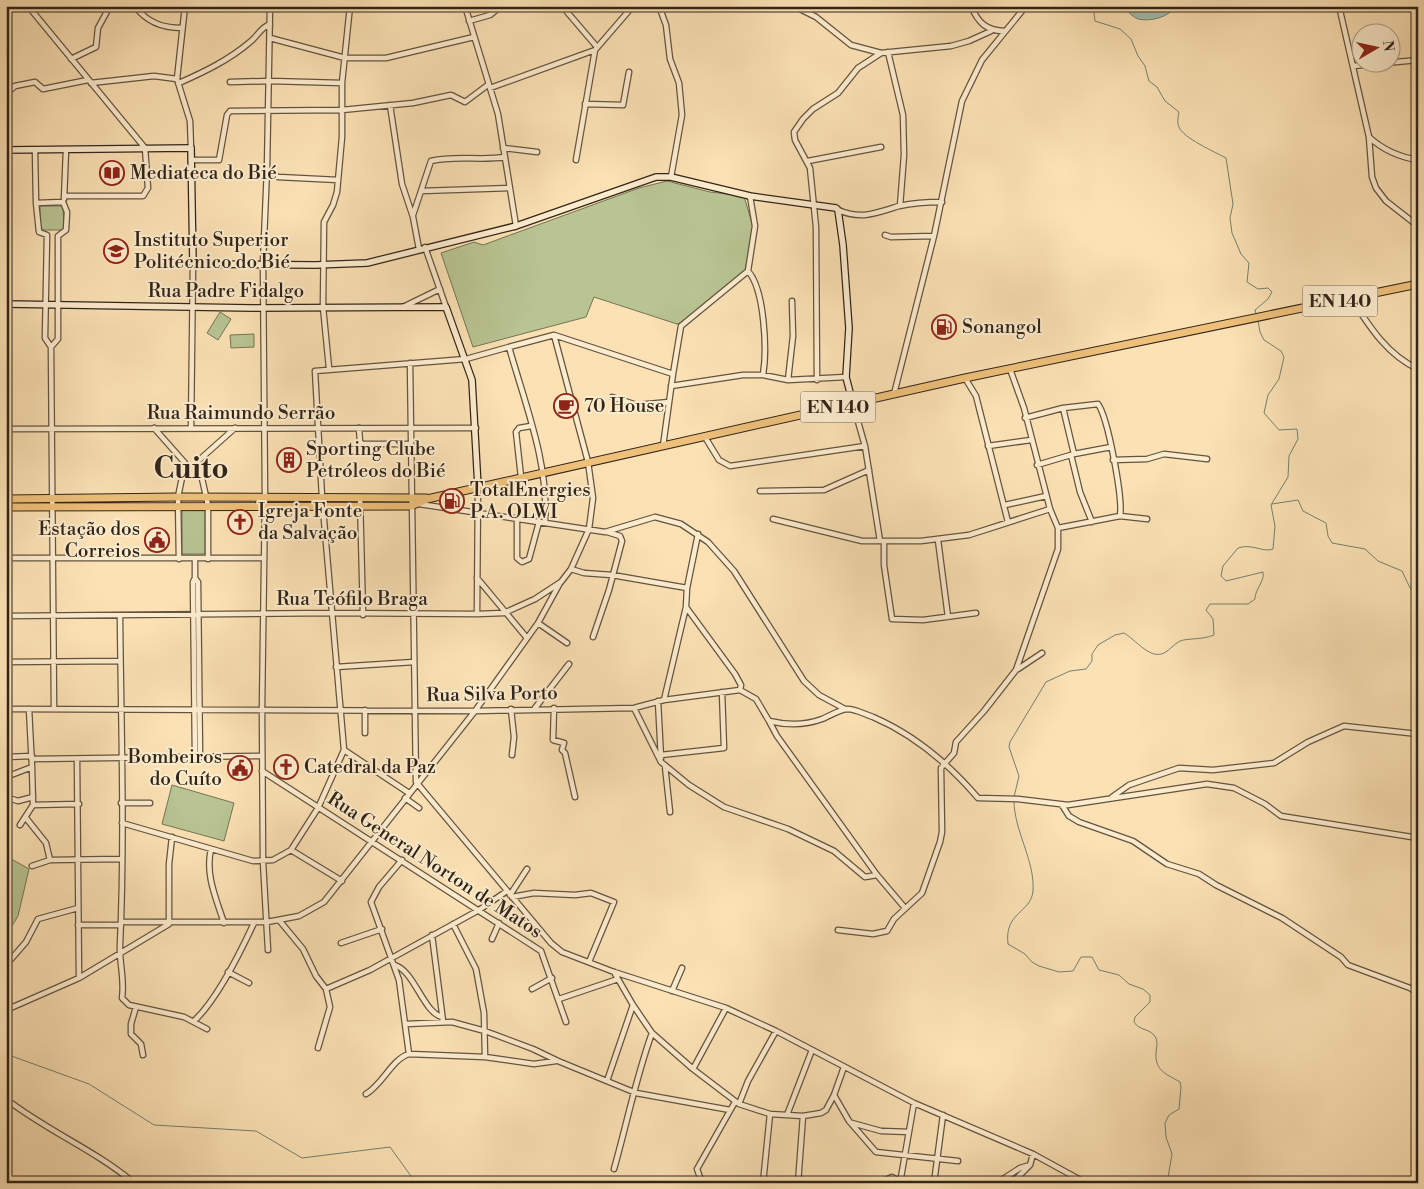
<svg xmlns="http://www.w3.org/2000/svg" width="1424" height="1189" font-family="'Libre Bodoni',serif">
<rect width="100%" height="100%" fill="#fbe1b4"/>
<filter id="stains"><feTurbulence type="fractalNoise" baseFrequency=".004" numOctaves="4"/><feColorMatrix values="0 0 0 0 .2 0 0 0 0 .09 0 0 0 0 .02 0 0 0 .5 -.17"/></filter>
<radialGradient id="worn" r=".72"><stop offset=".6" stop-color="#630" stop-opacity="0"/><stop offset="1" stop-color="#630" stop-opacity=".3"/></radialGradient>
<!-- green -->
<path fill="#b8c492" stroke="#747456" d="M667 181 710 192 744 196 753 227 745 271 739 277 683 322 677 324 594 297 586 317 473 347 441 253 474 242 483 245 639 188Z
M40 206H63L64 230H40Z
M220 312 231 319 218 340 207 333Z
M254 334V347L231 348 230 335Z
M182 509 205 510V554H182Z
M172 785 234 803 224 841 162 824Z
M6 856 29 869 18 916 6 936Z"/>
<!-- water -->
<path fill="#9fbeab" stroke="#738071" d="M1122 6H1176C1169 17 1151 22 1138 19 1133 17 1126 10 1122 6Z"/>
<g fill="none" stroke-linecap="round" stroke-linejoin="round">
<!-- stream -->
<path stroke="#738071" stroke-width="1" d="M1093 6 1095 21 1120 29 1131 39 1138 56 1145 66 1149 81 1157 87 1165 101 1179 112C1178 117 1177 123 1179 127 1183 138 1215 152 1226 158L1233 204 1230 218 1232 233 1241 254 1249 263 1247 282 1258 289 1268 288 1272 292 1268 299 1255 310 1256 314
M1272 504 1298 500 1303 511 1326 523 1328 536 1332 543 1365 549 1378 561 1402 571 1410 588 1418 592
M1014 797 1019 776 1009 747 1010 742 1046 682 1070 671 1086 669 1092 661V654L1098 645 1115 635 1124 633C1135 639 1150 660 1164 653 1170 650 1174 644 1180 641 1188 638 1202 640 1214 635L1213 619 1206 610 1210 604H1248L1255 599C1255 589 1265 581 1263 572L1226 581 1221 576 1223 566 1238 548C1252 543 1263 553 1273 549L1275 526 1271 505 1288 477 1289 456 1298 439 1297 429 1279 430 1264 413 1268 395 1279 379 1284 357 1281 351 1264 340 1260 332 1258 320
M1014 801C1014 831 1035 860 1033 891 1031 913 1004 912 1008 944L1025 954 1032 962 1039 966 1059 972 1073 971 1081 957H1092L1099 970 1119 975 1129 984 1143 989 1150 995V1002L1135 1017 1134 1022C1139 1031 1151 1028 1156 1038 1158 1043 1156 1049 1156 1054 1155 1071 1168 1075 1180 1082L1181 1087 1179 1109 1169 1115 1165 1123 1166 1137 1172 1154 1167 1183
M6 1054 89 1084 154 1125 256 1131 302 1158 390 1147 416 1183
M454 1183 502 1181 511 1183"/>
<defs>
<path id="street" d="M28 6 145 148 148 188 143 196H64
M135 6C147 23 163 28 182 28
M270 6 267 169 278 177 338 180
M465 6 498 114 516 226
M562 6 597 47
M659 6 666 25 670 59 679 83 682 115 671 177
M794 6 816 17 851 45 881 53 951 46 969 41 991 31
M971 6C978 23 987 31 1005 31
M1339 6 1369 137 1372 177 1376 188 1386 201 1418 226
M469 21 490 15 501 6
M270 38 345 58H386L474 37
M888 52 903 115 904 155 900 206
M71 59 96 47 98 28 110 6
M1353 66 1418 60
M177 79 185 6
M230 82 270 81 342 83
M91 83 154 76 177 79 190 121 191 148
M179 83C204 72 229 60 250 42 258 36 260 28 270 24
M490 88 595 50
M6 94 15 86 35 82 43 89 88 80
M585 104 623 105 629 72
M390 105 402 184 413 217 419 249
M1369 137C1383 150 1399 157 1418 160
M503 148 537 152
M35 150 36 203
M191 160H219L227 115 230 111 342 110 413 103 451 95 465 102 489 84
M576 160 595 50 633 6
M808 161 881 147
M267 169 263 263 265 497 262 709 263 862 268 950
M421 191 510 188
M64 199 66 150
M63 202 67 212 66 230 58 236V339L51 347 45 338 47 235 39 232 36 203Z
M838 210C861 220 877 213 899 206 913 203 928 202 942 202
M413 215 431 161C456 155 480 161 505 157
M885 235 891 237 934 236
M425 247 446 307
M748 271C765 290 767 351 763 375
M1351 298C1369 326 1387 355 1418 369
M403 307 440 289
M554 335 673 374 663 446
M51 347 54 709
M410 363 416 782 551 943 562 952 614 972 726 1008 776 1031 914 1103 1033 1154 1086 1183
M329 368 323 307 324 222 333 205 337 192 342 137V83L350 6
M673 374 681 326 748 271 755 226 750 196
M965 378 976 396 1008 522
M788 380 793 336 792 301
M817 380 816 227 810 168 795 140 794 132 803 119 813 109 838 93 858 68 881 53
M671 386 743 375H763L788 380 846 377
M894 394 934 236 962 101 982 60 1026 6
M612 397 637 405 669 402
M853 404 865 446 880 541
M1063 408 1074 454
M1025 418 1063 408 1098 404C1108 418 1123 498 1120 516L1058 528
M154 428 185 463 178 497 179 559
M191 428 193 264
M359 428 360 442 363 444H411
M6 429 476 428
M705 437 719 460 730 466 865 446
M988 446 1031 440
M1071 455 1080 492 1092 522
M1113 460 1147 459 1164 454 1207 459
M1037 465 1074 454 1111 447
M521 477 516 432 519 428 531 426
M760 491 824 490 869 470
M360 497 363 615
M419 504 605 532 655 517 681 524 708 542 734 571 804 681 819 695 845 709
M1005 505 1046 496
M1120 516 1147 519
M517 518V558L522 562 529 559 539 522
M773 519 862 541H921L969 535 1050 509
M938 540 948 617
M884 541V565L892 619 923 620 976 613
M6 558H264
M208 559V505L198 461 235 428
M571 569 584 573 612 575 687 588
M195 578 198 582 200 756
M477 578 527 638
M686 607 687 588 698 534
M477 614 478 487
M6 616 331 613 477 614 504 613 535 599 561 582 571 569 589 529 593 498 588 462 554 335 509 347C525 404 549 463 545 522
M120 616C121 725 125 835 120 945 119 963 125 979 122 998L129 1005 184 1017 207 1029
M538 623 567 643
M593 637 609 590 622 541 620 536 607 532
M6 662 120 661
M336 667 414 662
M1018 669 1042 653
M664 700 686 607 735 674 741 685 740 690
M658 701 661 758
M535 708 569 664
M554 708 553 740 564 743 562 750 565 753 575 797
M634 708 661 762 689 785 724 807 788 829 834 851 865 877 877 875
M6 709 475 711 634 708 664 700 740 690 756 699 769 721C786 725 806 725 822 719 830 716 838 710 847 709 856 709 864 714 873 717 915 735 948 763 978 798L1018 799 1068 805 1207 784 1234 788 1265 804 1281 816 1418 838
M511 709 514 737 512 755
M769 721 777 736 877 875 905 908
M365 733V710
M344 750 409 793
M661 755 724 748 722 692
M195 756 193 582 195 578V559
M6 757 32 756
M32 759 262 756
M77 759 79 978
M665 766 670 812
M262 771 541 951
M6 777 32 767 29 709
M6 797 18 801 33 797
M1112 797 1129 785 1179 768 1213 770 1274 763 1308 742 1344 726 1418 734
M405 798 419 808
M121 803H150
M33 805 79 804
M1062 805 1069 816 1079 822 1133 841 1167 864 1199 874 1216 885 1282 918 1341 957 1348 965 1410 988 1418 993
M26 818 46 843 50 860
M122 823 253 861 273 860 291 850 318 808 344 750 322 497 315 371 466 359 509 347
M20 825 33 805 32 767
M211 849C205 875 216 898 224 923
M291 850 342 881
M402 860 379 887 371 902 399 980 409 1054
M32 866 50 860 122 859
M510 895 527 869
M512 897 534 893 575 895 591 893 614 902 589 962
M279 920 303 949 316 976 326 989 330 1007 318 1048
M121 922H267L299 916 324 902 475 711 538 623 560 583
M453 924 476 969 484 1013 485 1057
M78 925H121
M838 930 873 934 887 931 894 919 922 893 940 842 942 832 941 768 954 753 956 742 984 711 1016 670 1058 549V528L1050 509 1024 408 1010 369
M432 935 443 1021
M492 939 499 923
M341 943 382 929
M541 951 566 1022
M6 965 26 942 38 919 78 908
M395 965C415 972 423 1012 442 1017
M228 972 249 983
M614 972 633 1005 652 1033 693 1069 739 1104 770 1114 803 1116 821 1113 826 1110 834 1095 844 1067
M326 989 370 970 479 910 507 891
M532 989 552 978
M672 991 682 968
M559 999 618 979
M136 1007 131 1024V1034L141 1044 143 1055
M6 1010 79 978 169 924V864L172 837
M194 1021C217 1000 241 951 254 923
M406 1024 452 1022 485 1031 533 1049 558 1061 636 1093 730 1110
M693 1069 726 1008
M607 1081 633 1005
M366 1094C383 1084 392 1059 409 1054L485 1057 534 1064 556 1061
M834 1095 849 1121 876 1152 958 1161
M6 1099C47 1131 95 1150 134 1183
M739 1104 748 1081 776 1031
M787 1115 812 1050
M852 1123 881 1131 909 1132
M614 1169C627 1123 636 1077 652 1033
M702 1183 697 1169 735 1102
M763 1183 770 1114
M798 1183 803 1116
M879 1183 892 1177 900 1182
M900 1183 914 1103
M934 1183 943 1115
M997 1183 1020 1168 1030 1165 1033 1154
M1012 1183 1029 1166"/>
<path id="secondary" d="M6 150 191 148 193 264 315 265 367 263 516 226 656 177H671L750 196 836 208 838 210 843 245 849 328 846 377 853 404
M6 304 252 308 446 307 472 380 478 487"/>
<path id="primary" d="M6 499 178 497 426 498
M6 507 411 506 427 499 965 378 1418 284"/>
</defs>
<!-- street casing -->
<use href="#street" stroke="#645340" stroke-width="7"/>
<!-- secondary casing -->
<use href="#secondary" stroke="#312419" stroke-width="8"/>
<!-- primary casing -->
<use href="#primary" stroke="#312419" stroke-width="9"/>
<!-- street -->
<use href="#street" stroke="#fcecce" stroke-width="4.5"/>
<!-- secondary -->
<use href="#secondary" stroke="#fcecce" stroke-width="5.5"/>
<!-- primary -->
<use href="#primary" stroke="#eec07a" stroke-width="7"/>
</g>
<!-- icons -->
<defs>
<symbol id="library-ring" viewBox="-11 -11 22 22"><circle r="9.5" fill="#fcecce" stroke="#8f2418" stroke-width="1.5"/><path d="M-6-4Q-3-5.5-.7-3.5V5Q-3 3-6 4ZM6-4Q3-5.5 .7-3.5V5Q3 3 6 4Z" fill="#8f2418"/></symbol>
<symbol id="university-ring" viewBox="-11 -11 22 22"><circle r="9.5" fill="#fcecce" stroke="#8f2418" stroke-width="1.5"/><path d="M0-5L7-2L0 1L-7-2ZM-4 1L0 2.5L4 1V4Q0 6-4 4Z" fill="#8f2418"/></symbol>
<symbol id="fuel-ring" viewBox="-11 -11 22 22"><circle r="9.5" fill="#fcecce" stroke="#8f2418" stroke-width="1.5"/><path d="M-5.5-6h7V0h2V4h1.3V-2.5L3-4.5l.8-.8L6-3V5H2.5V1h-1V6h-7ZM-4.2-4.7v3.2H.2V-4.7Z" fill="#8f2418"/></symbol>
<symbol id="cafe-ring" viewBox="-11 -11 22 22"><circle r="9.5" fill="#fcecce" stroke="#8f2418" stroke-width="1.5"/><path d="M-5.5-4.5H6V0H3Q3 3.5 0 3.5H-2.5Q-5.5 3.5-5.5 0ZM3-3.2v2h1.7v-2ZM-6 4.5H4V6H-6Z" fill="#8f2418"/></symbol>
<symbol id="building-ring" viewBox="-11 -11 22 22"><circle r="9.5" fill="#fcecce" stroke="#8f2418" stroke-width="1.5"/><path d="M-4-6H4V6H1V3H-1V6H-4ZM-2.5-4.3h1.7v1.8h-1.7ZM.8-4.3h1.7v1.8H.8ZM-2.5-1h1.7V.8h-1.7ZM.8-1h1.7V.8H.8Z" fill="#8f2418"/></symbol>
<symbol id="church-ring" viewBox="-11 -11 22 22"><circle r="9.5" fill="#fcecce" stroke="#8f2418" stroke-width="1.5"/><path d="M-1.2-6h2.4v3.5h3.3v2.4h-3.3V6h-2.4V-.1h-3.3v-2.4h3.3Z" fill="#8f2418"/></symbol>
<symbol id="civic-ring" viewBox="-11 -11 22 22"><circle r="9.5" fill="#fcecce" stroke="#8f2418" stroke-width="1.5"/><path d="M-.6-6.5H3V-4.5H.6V-3L4-1V1h2V6H-6V1h2V-1L-.6-3ZM-1.2 2.5V6h2.4V2.5Z" fill="#8f2418"/></symbol>
</defs>
<g fill-rule="evenodd">
<use href="#library-ring" x="98" y="159" width="28" height="28"/>
<use href="#university-ring" x="102" y="237" width="28" height="28"/>
<use href="#fuel-ring" x="930" y="313" width="28" height="28"/>
<use href="#cafe-ring" x="552" y="392" width="28" height="28"/>
<use href="#building-ring" x="275" y="446" width="28" height="28"/>
<use href="#fuel-ring" x="438" y="487" width="28" height="28"/>
<use href="#church-ring" x="226" y="508" width="28" height="28"/>
<use href="#civic-ring" x="143" y="526" width="28" height="28"/>
<use href="#church-ring" x="272" y="753" width="28" height="28"/>
<use href="#civic-ring" x="226" y="754" width="28" height="28"/>
</g>
<g text-anchor="middle" dominant-baseline="central" stroke-width="4" stroke-linejoin="round" paint-order="stroke">
<!-- shield labels -->
<g fill="#fcecce" stroke="#6e604f" stroke-width="1">
<rect x="1302.5" y="285.5" width="75" height="31" rx="4"/>
<rect x="800.5" y="391.5" width="75" height="31" rx="4"/>
</g>
<g font-size="18" font-weight="bold" fill="#312419">
<text x="1340" y="301">EN 140</text>
<text x="838" y="407">EN 140</text>
</g>
<!-- poi labels -->
<g font-size="19" fill="#312419" stroke="#fcecce" text-anchor="start">
<text x="130" y="173">Mediateca do Bié</text>
<text x="134" y="240">Instituto Superior<tspan x="134" dy="22">Politécnico do Bié</tspan></text>
<text x="962" y="327">Sonangol</text>
<text x="584" y="406">70 House</text>
<text x="306" y="449">Sporting Clube<tspan x="306" dy="22">Petróleos do Bié</tspan></text>
<text x="470" y="490">TotalEnergies<tspan x="470" dy="22">P.A. OLWI</tspan></text>
<text x="258" y="511">Igreja Fonte<tspan x="258" dy="22">da Salvação</tspan></text>
<text x="140" y="529" text-anchor="end">Estação dos<tspan x="140" dy="22">Correios</tspan></text>
<text x="222" y="757" text-anchor="end">Bombeiros<tspan x="222" dy="22">do Cuíto</tspan></text>
<text x="304" y="767">Catedral da Paz</text>
</g>
<!-- street labels -->
<g font-size="19" fill="#312419" stroke="#fcecce">
<text x="226" y="291">Rua Padre Fidalgo</text>
<text x="241" y="413">Rua Raimundo Serrão</text>
<text x="352" y="599">Rua Teófilo Braga</text>
<text transform="translate(492 694) rotate(-1)">Rua Silva Porto</text>
<text transform="translate(435 865) rotate(33)">Rua General Norton de Matos</text>
</g>
<!-- town labels -->
<g font-size="29" font-weight="bold" fill="#312419" stroke="#fcecce">
<text x="191" y="469">Cuito</text>
</g>
</g>
<!-- margin -->
<rect width="1424" height="1189" fill="none" stroke="#fbe1b4" stroke-width="25"/>
<rect x="8" y="8" width="1409" height="1174" fill="none" stroke="#312419" stroke-width="2.5"/>
<rect x="12" y="12" width="1399" height="1164" fill="none" stroke="#312419"/>
<!-- north arrow -->
<g transform="translate(1376 48) rotate(81)"><circle r="24" fill="#fcecce" stroke="#ab9c86"/>
<path d="M0-4L9 19L0 12L-9 19Z" fill="#8f2418"/>
<text y="-8" font-size="14" font-weight="bold" text-anchor="middle" fill="#312419">N</text>
</g>
<rect width="100%" height="100%" filter="url(#stains)"/>
<rect width="100%" height="100%" fill="url(#worn)"/>
</svg>
